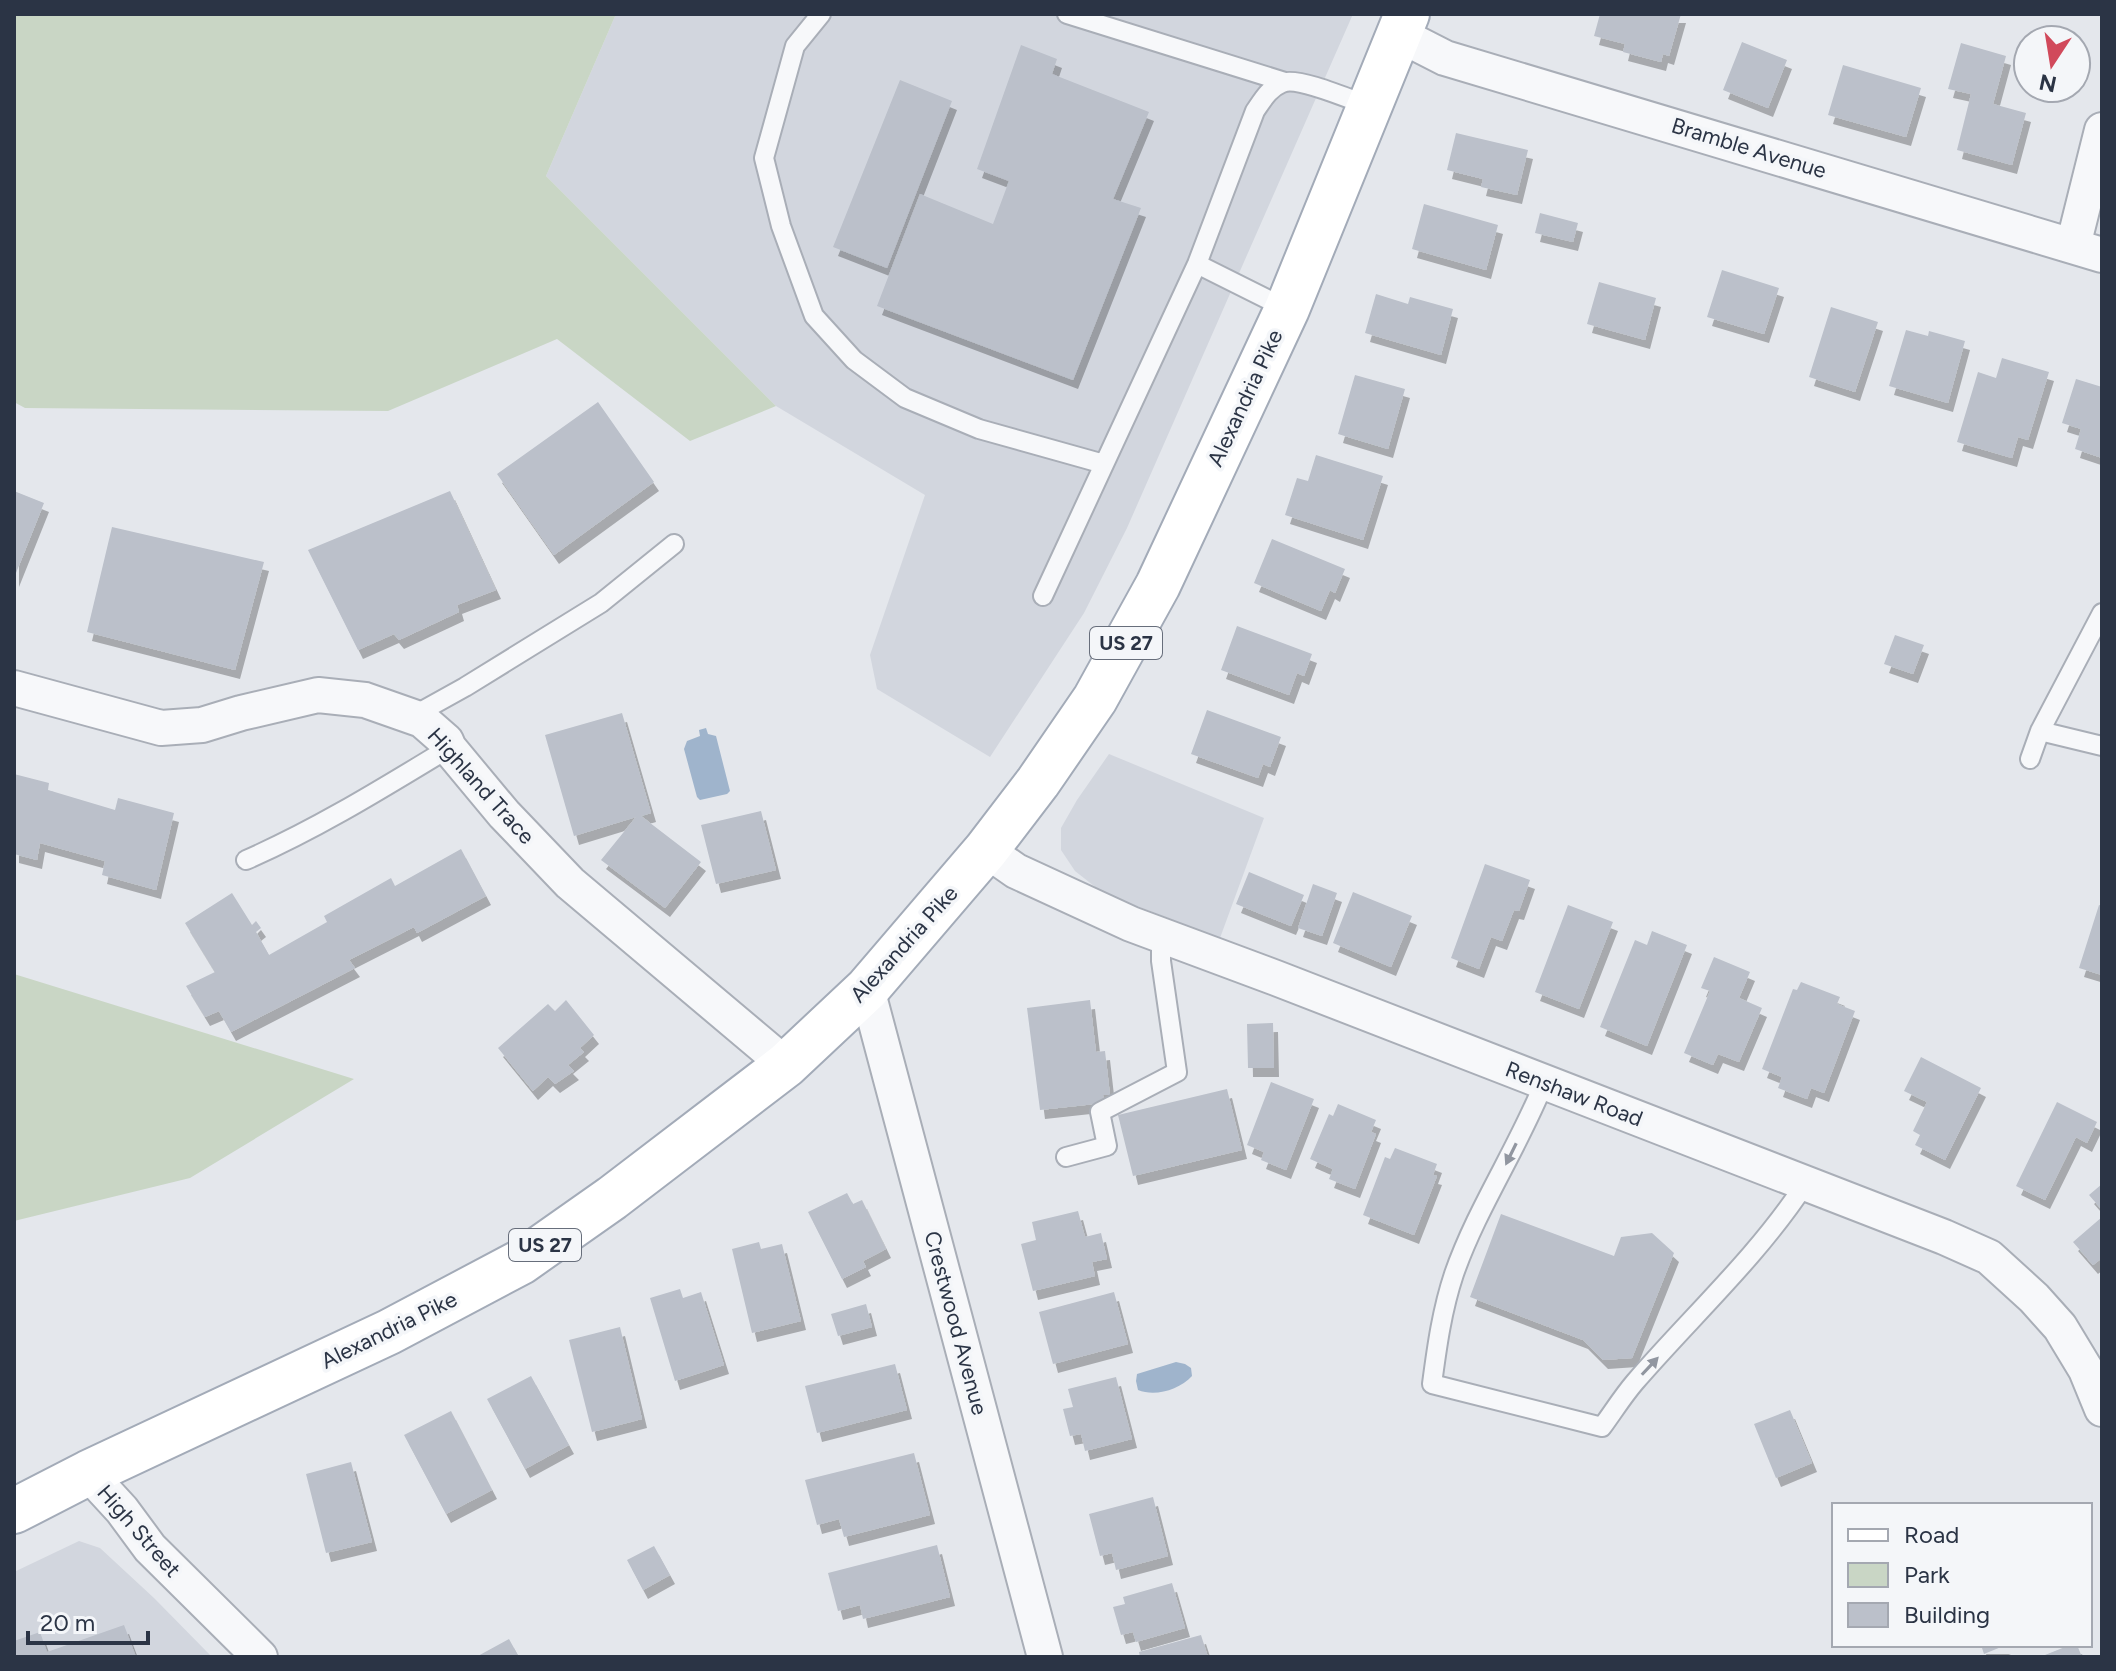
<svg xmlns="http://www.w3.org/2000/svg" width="2116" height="1671" font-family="Figtree,sans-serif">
<defs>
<filter id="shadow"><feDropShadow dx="5" dy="9" stdDeviation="0" flood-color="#0004"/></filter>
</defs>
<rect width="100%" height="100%" fill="#e4e7ec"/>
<!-- built -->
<path fill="#d2d6de" d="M616 14H1353L1127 528 1084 613 990 757 877 689 870 655 925 495 776 406 546 176Z
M1109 754 1264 818 1220 938 1103 893 1075 871 1061 850V828L1077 800Z
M79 1541 100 1548 154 1598 212 1657H14V1572Z"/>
<!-- green -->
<path fill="#c9d6c5" d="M14 14H616L546 176 776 406 690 441 557 339 388 411 25 408 14 402Z
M14 974 354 1079 190 1178 14 1221Z"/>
<!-- water -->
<path fill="#9fb4cc" d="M706 728 708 734 716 736 730 791 727 794 700 800 697 797 684 749 687 741 700 736 699 730Z
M1176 1362 1185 1364 1191 1368 1192 1376C1179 1390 1155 1397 1138 1390L1136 1381 1137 1374Z"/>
<!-- building -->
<path fill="#bbc0ca" filter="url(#shadow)" d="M1600 14H1681L1669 56 1663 54 1661 62 1623 52 1625 44 1594 36Z
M1742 42 1787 60 1768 108 1723 90Z
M1961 43 2006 56 1993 104 2026 113 2012 165 1957 150 1971 94 1948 89Z
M1021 45 1057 59 1052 74 1149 112 1113 199 1141 208 1073 380 877 306 920 194 993 224 1009 181 977 169Z
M1843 65 1921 88 1906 137 1828 115Z
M900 80 952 101 887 268 833 247Z
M1456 133 1528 150 1517 195 1481 187 1483 179 1447 170Z
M1424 204 1498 225 1486 270 1412 249Z
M1540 213 1578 223 1573 242 1535 233Z
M1722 270 1779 288 1764 334 1707 317Z
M1599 282 1656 298 1645 340 1587 324Z
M1376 294 1408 304 1410 297 1453 309 1441 355 1365 333Z
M1831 307 1878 322 1855 392 1809 377Z
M1906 330 1928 336 1929 331 1965 341 1948 403 1889 386Z
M2002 358 2049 372 2028 440 2018 437 2012 458 1957 442 1978 372 1996 378Z
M1355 375 1405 389 1388 449 1338 434Z
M2076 379 2102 387V458L2075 449 2081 429 2062 423Z
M598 402 654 482 554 555 497 474Z
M1316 455 1383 476 1363 540 1285 515 1297 478 1308 481Z
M14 491 44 503 14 578Z
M450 491 496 590 457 605 459 612 399 640 394 634 358 650 308 550Z
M112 527 264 562 235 670 87 632Z
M1272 539 1345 569 1335 593 1330 590 1321 611 1254 583Z
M1237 626 1312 654 1304 676 1297 673 1289 695 1221 670Z
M1895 635 1924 645 1913 674 1884 664Z
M1207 710 1281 737 1270 767 1263 764 1258 778 1191 754Z
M622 713 651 813 641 816 701 862 665 908 601 860 636 817 574 836 545 735Z
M14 774 49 783 48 790 115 810 118 798 174 813 156 890 102 875 105 861 40 843 37 860 14 854Z
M761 811 776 870 716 884 701 825Z
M461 849 486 896 417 933 414 927 349 960 355 968 231 1032 219 1011 205 1017 186 986 215 972 185 923 232 893 252 925 256 921 261 928 256 932 269 955 327 922 324 916 391 878 395 886Z
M1485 864 1530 880 1519 911 1514 910 1502 941 1491 937 1479 969 1451 958Z
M1249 872 1304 895 1291 926 1236 904Z
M1313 884 1337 893 1322 936 1298 928Z
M1353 892 1412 916 1391 967 1333 943Z
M1568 905 1613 922 1579 1009 1535 992Z
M2099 905 2102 906V975L2079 968Z
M1652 931 1687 945 1647 1046 1600 1027 1635 940 1647 945Z
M1714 957 1750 972 1739 998 1762 1008 1739 1062 1718 1054 1713 1065 1684 1053 1710 991 1701 988Z
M1801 982 1840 997 1837 1004 1855 1011 1824 1093 1811 1088 1807 1099 1778 1088 1782 1077 1762 1069 1793 989 1797 990Z
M566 1000 594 1035 580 1048 584 1052 568 1065 574 1071 555 1084 548 1077 533 1091 498 1048 548 1004 555 1011Z
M1090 1000 1096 1052 1105 1051 1110 1095H1103L1104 1103 1040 1110 1027 1008Z
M1273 1023 1274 1068H1248L1247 1024Z
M1921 1057 1981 1088 1945 1160 1915 1145 1920 1135 1913 1131 1927 1102 1904 1091Z
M1271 1082 1314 1099 1286 1170 1261 1160 1264 1152 1247 1145Z
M1227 1089 1242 1150 1133 1176 1118 1115Z
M2057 1102 2097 1122 2087 1143 2076 1137 2045 1200 2016 1186Z
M1338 1104 1376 1120 1371 1132 1376 1134 1355 1189 1329 1179 1333 1169 1310 1159 1329 1114 1333 1116Z
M1395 1148 1437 1164 1433 1175 1437 1176 1414 1235 1363 1215 1385 1157 1390 1159Z
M2102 1184V1210L2089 1195Z
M847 1193 853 1204 862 1200 886 1249 863 1261 866 1267 842 1279 808 1212Z
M1078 1211 1085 1237 1101 1233 1107 1259 1092 1262 1095 1276 1033 1291 1021 1244 1036 1240 1032 1222Z
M1501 1214 1614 1256 1621 1237 1652 1233 1674 1253 1632 1358 1603 1360 1583 1340 1470 1297Z
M2102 1217V1258L2093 1265 2073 1242Z
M759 1242 761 1249 782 1244 801 1321 752 1333 732 1249Z
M680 1289 683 1298 701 1292 724 1365 675 1381 650 1298Z
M1114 1292 1128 1344 1053 1364 1039 1312Z
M866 1304 872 1327 838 1336 831 1314Z
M620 1327 642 1419 592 1432 569 1340Z
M895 1364 907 1410 817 1433 805 1386Z
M531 1376 569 1445 525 1469 487 1399Z
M1116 1377 1132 1439 1085 1451 1081 1434 1070 1436 1063 1409 1073 1407 1068 1389Z
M1790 1410 1812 1463 1776 1478 1754 1424Z
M451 1411 492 1490 446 1514 404 1435Z
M914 1453 930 1515 844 1537 839 1519 817 1525 805 1480Z
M351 1462 372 1542 326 1553 306 1474Z
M1153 1497 1168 1556 1116 1570 1112 1553 1100 1556 1089 1514Z
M937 1545 950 1597 863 1619 860 1605 838 1611 828 1573Z
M654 1546 670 1575 643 1590 627 1560Z
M1172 1583 1185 1628 1136 1642 1133 1632 1121 1635 1113 1607 1125 1604 1123 1597Z
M124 1625 136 1657H14V1641L40 1632 47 1652Z
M1201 1635 1208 1657H1140L1139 1652Z
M509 1639 519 1657H476Z
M1981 1645H2006L1984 1654Z
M2070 1645H2077L2082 1657H2040Z"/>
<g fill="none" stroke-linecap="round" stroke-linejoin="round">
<defs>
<path id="lane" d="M821 14 795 46 764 158 781 226 814 316 854 360 905 398 979 429 1104 464
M1067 14 1285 82
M1197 264 1287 309
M1043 596 1197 264 1255 111C1262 101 1269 88 1282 83 1297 76 1352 100 1369 106
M411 717 465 687 601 603 674 544
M2040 731 2102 746
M2030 759 2040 731 2102 613
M246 860C317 829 383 788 449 748
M1544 1083C1518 1148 1477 1208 1454 1274 1442 1310 1437 1346 1432 1384L1602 1427C1613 1412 1623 1396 1635 1382 1692 1316 1757 1257 1805 1184
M1066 1157 1107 1146 1100 1112 1177 1072 1161 961V935"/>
<path id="street" d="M1398 34 1445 58 2102 255
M2073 246 2102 130
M14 688 161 728 202 725 241 713 318 695 365 700 422 720 446 741 449 748 504 814 570 883 786 1065
M986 850 1016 871 1131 924 1276 978 1944 1237 1989 1257 2034 1298 2060 1327 2086 1370 2102 1409
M867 989 1045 1657
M88 1473 122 1510 150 1548 260 1657"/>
<path id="primary" d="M14 1511 88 1473 389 1332 521 1262 612 1198 786 1065 867 989 986 850 1038 782 1095 699 1158 585 1287 309 1407 14"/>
</defs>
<!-- lane casing -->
<use href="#lane" stroke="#a9aeb7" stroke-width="22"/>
<!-- street casing -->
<use href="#street" stroke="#a9aeb7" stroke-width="38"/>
<!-- primary casing -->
<use href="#primary" stroke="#a3abb8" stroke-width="48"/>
<!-- lane -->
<use href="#lane" stroke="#f7f8fa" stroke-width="18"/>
<!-- street -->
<use href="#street" stroke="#f7f8fa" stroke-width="34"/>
<!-- primary -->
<use href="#primary" stroke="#fff" stroke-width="44"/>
</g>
<!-- one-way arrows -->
<defs><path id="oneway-solid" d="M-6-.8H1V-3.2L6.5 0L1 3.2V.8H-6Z" transform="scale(2)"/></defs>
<g fill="#9196a0">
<use href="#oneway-solid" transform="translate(1511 1154) rotate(116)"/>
<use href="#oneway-solid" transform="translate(1650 1366) rotate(-47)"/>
</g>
<g text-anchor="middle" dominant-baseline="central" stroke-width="7" stroke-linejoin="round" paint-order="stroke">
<!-- shield labels -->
<g fill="#f4f6f9" stroke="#676e7b" stroke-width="2">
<rect x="1090" y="627" width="72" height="32" rx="6"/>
<rect x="509" y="1229" width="72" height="32" rx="6"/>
</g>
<g font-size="20" font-weight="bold" fill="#2b3445">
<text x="1126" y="643">US 27</text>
<text x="545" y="1245">US 27</text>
</g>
<!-- street labels -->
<g font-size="22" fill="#2b3445" stroke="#f4f6f9">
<text transform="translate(1749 148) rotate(17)">Bramble Avenue</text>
<text transform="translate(1245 398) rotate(-65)">Alexandria Pike</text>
<text transform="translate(481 786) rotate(48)">Highland Trace</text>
<text transform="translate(904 944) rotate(-48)">Alexandria Pike</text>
<text transform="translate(1574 1094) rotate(21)">Renshaw Road</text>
<text transform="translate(956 1323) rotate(75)">Crestwood Avenue</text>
<text transform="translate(389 1330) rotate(-26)">Alexandria Pike</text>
<text transform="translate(139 1531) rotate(49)">High Street</text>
</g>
</g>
<!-- border -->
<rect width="2116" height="1671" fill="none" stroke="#2b3445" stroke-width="32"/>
<!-- legend -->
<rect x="1832" y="1503" width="260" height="144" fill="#f4f6f9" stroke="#a4a8b1" stroke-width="2"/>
<rect x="1848" y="1529" width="40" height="12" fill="#ffffff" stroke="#a4a8b1" stroke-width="2"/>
<text x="1904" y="1543" font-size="24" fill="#2b3445">Road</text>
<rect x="1848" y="1563" width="40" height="24" fill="#c9d6c5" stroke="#a4a8b1" stroke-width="2"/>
<text x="1904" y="1583" font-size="24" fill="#2b3445">Park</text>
<rect x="1848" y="1603" width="40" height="24" fill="#bbc0ca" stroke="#a4a8b1" stroke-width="2"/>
<text x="1904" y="1623" font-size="24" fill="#2b3445">Building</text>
<!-- north arrow -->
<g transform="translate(2052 64) rotate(192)"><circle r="38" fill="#f4f6f9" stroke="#a4a8b1" stroke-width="2"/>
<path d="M0-6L14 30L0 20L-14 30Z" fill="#d1495b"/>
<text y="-12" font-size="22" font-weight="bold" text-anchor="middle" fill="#2b3445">N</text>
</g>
<!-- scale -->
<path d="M28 1631v12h120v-12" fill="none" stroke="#2b3445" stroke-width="4"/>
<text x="40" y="1631" font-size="24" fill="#2b3445" stroke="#f4f6f9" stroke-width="6" paint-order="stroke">20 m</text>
</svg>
